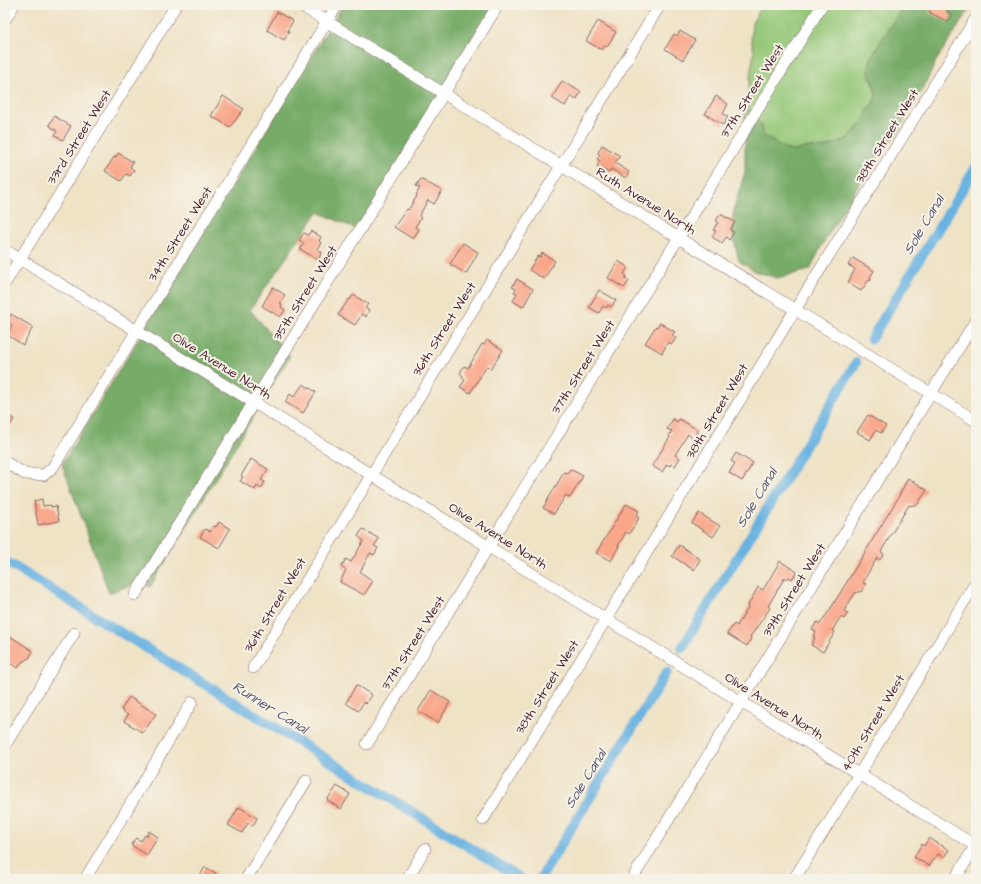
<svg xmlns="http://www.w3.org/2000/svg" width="981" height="884" font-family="'Architects Daughter',sans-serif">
<rect width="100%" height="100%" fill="#f7f3e8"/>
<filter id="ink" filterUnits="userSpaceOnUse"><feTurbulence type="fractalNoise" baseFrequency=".025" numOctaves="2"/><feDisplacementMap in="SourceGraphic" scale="8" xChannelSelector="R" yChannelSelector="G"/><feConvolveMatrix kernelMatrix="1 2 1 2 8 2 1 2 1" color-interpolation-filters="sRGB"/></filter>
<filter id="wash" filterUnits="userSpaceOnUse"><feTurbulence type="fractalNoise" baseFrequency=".012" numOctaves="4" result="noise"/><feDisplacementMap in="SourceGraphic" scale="16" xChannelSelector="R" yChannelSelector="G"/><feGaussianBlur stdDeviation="0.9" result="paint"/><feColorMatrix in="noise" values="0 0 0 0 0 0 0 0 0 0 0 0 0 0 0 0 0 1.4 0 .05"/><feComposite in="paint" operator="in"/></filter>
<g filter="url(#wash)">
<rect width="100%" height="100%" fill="#efe3c6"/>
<!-- green -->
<path fill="#94c778" stroke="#6f7352" d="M762 5H903L870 60 869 75 873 81 876 95 873 103 861 124 849 137 843 141 823 148 808 147 794 151 787 150 762 134 761 125 747 107V96L754 51 751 38 752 23Z"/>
<!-- forest -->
<path fill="#77ac68" stroke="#60664a" d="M343 5H498L363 232 318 212 250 310 290 356 150 587 140 582 109 593 62 464Z
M903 5H972L936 61 925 85 898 132 870 166 822 245 810 270 777 278 756 272 739 261 731 228 735 205 745 172V116L748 108 761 125 762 134 787 150 794 151 808 147 823 148 843 141 849 137 861 124 873 103 876 95 873 81 869 75 870 60Z"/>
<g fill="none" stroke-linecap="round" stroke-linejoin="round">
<!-- canal -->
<path stroke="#69b2e1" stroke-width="10" d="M871 339 976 167
M5 561 521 879
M682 648 856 363
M540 879 667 672"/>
</g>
<g id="blocks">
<!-- building -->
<path fill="#f9a689" d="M933 5H951L947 12 952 15 948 22 929 12Z
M277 12 293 21 287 31 289 32 284 40 267 30Z
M598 21 616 32 607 47 605 45 602 50 586 41Z
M680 31 695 40 683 60 665 49 674 34 677 36Z
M562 81 581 92 576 100 571 96 565 106 552 98Z
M223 96 244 109 230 127 211 116Z
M716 96 728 104 723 114 728 117 723 125 705 114Z
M54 116 71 126 63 140 55 135 57 131 49 125Z
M602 145 620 156 615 163 629 172 626 178 611 169 609 173 597 166 600 161 597 159 600 155 598 153Z
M118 153 133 162 130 167 134 170 130 176 126 174 121 181 105 171 114 157 115 158Z
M421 179 442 191 434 204 428 200 419 216 421 218 415 227 419 229 413 239 394 227 407 209 408 210 417 196 416 195 420 188 416 186Z
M720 214 735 222 730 230 734 232 729 240 726 237 722 243 712 237 716 231 713 230 718 222 716 221Z
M311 231 321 237 319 241 321 243 317 249 322 252 318 260 300 249 304 243 299 240 304 233 308 235Z
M463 243 478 252 466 274 450 264Z
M542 253 555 261 544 279 529 270 538 256 540 257Z
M853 258 874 271 870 277 871 280 868 281 861 291 848 283 855 269 848 265Z
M618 261 628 267 624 274 627 276 625 278 629 281 624 288 608 278Z
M517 279 533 289 523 307 513 301 517 293 514 292 516 289 512 287Z
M273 287 285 295 280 303 282 304 281 307 285 310 280 317 262 306Z
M599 290 616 300 611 307 608 305 606 308 603 306 599 313 589 307Z
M353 295 368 304 365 308 369 310 366 317 362 314 355 325 338 315 349 299 350 300Z
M11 314 33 327 23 345 7 335 12 325 7 321Z
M660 323 675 332 672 335 676 338 672 344 668 342 662 353 645 343 656 326 657 327Z
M487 340 503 350 491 369 487 366 470 393 460 387 465 380 462 378 463 376 460 373 464 366 468 368 482 344 484 345Z
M303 384 316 392 303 413 285 402 290 394 294 397Z
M5 414 14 419 5 434Z
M868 415 886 426 881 433 876 430 870 440 857 432Z
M673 419 677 422 679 419 698 430 693 438 688 434 675 455 680 458 675 466 671 464 670 466 667 464 662 472 652 466 670 437 669 436 672 431 667 429Z
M736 453 753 463 742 481 729 473 735 463 731 461Z
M251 459 268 469 261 480 265 482 261 489 257 486 255 490 240 481 243 477 241 476Z
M570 469 583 476 570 498 566 495 554 514 543 508 564 472 567 473Z
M908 478 927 490 917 505H912L911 506 909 505 883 548 881 552 884 554 880 560 877 558 868 573 863 583 866 584 862 591 855 593 844 611 848 613 844 619 841 617 838 621 832 631 835 632 823 652 811 645 815 638 813 637 816 632 812 629 817 622 820 624 831 608 898 498Z
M42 499 43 506 51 505V507L56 506 59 521 38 525 34 501Z
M626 504 639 511 636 516 639 518 629 534 626 532 618 546H619L611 561 596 553Z
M699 513 720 526 713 537 692 523Z
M219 522 230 529 219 548 200 537 205 529 210 532 214 526 216 527Z
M363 529 379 539 374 546 378 548 374 555 370 553 360 572 373 581 364 595 340 582 346 570 341 567 346 559 351 562 363 542V540L358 536Z
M679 545 700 559 694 570 672 556Z
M780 561 797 572 792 579 789 577 787 579 785 577 768 606 770 608 750 637 751 638 747 646 727 634 734 624 737 626 749 606 748 605 758 587 763 590Z
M8 635 33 651 29 658 22 662 18 668 6 661 10 656 5 653V640Z
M356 685 372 695 366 704 364 702 358 711 346 703Z
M431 690 450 702 438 723 418 711Z
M129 697 156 714 143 733 124 721 128 715 121 710Z
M337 786 350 794 341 809 327 800Z
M239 807 257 818 253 826 248 823 242 833 228 825Z
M149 831 158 837 147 855 131 845 136 838 141 841 145 835 147 836Z
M929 838 949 850 944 857 938 854 929 866 914 857 922 844 924 846Z
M205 867 216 873 212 879H198Z"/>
</g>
</g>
<g filter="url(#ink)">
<use href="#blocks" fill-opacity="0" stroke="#846461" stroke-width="1"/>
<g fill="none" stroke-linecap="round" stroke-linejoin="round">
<defs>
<path id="street" d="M300 5 976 421
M5 20 14 5
M5 250 976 846
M5 283 176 5
M5 462 25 474 44 475 53 467 337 5
M135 595 498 5
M253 668 660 5
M367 744 822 5
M5 745 74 633
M483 820 795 310 976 18
M635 874 976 320
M85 879 192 702
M246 879 306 781
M407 879 425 849
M794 879 871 755 976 582
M955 879 976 845"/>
</defs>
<!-- street casing -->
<use href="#street" stroke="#846461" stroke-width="12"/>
<!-- street -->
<use href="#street" stroke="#fff" stroke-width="11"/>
</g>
</g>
<g text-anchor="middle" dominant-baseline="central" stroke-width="4" stroke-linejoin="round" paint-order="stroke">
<!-- street labels -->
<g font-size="13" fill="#4a1f2b" stroke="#f7f3e8">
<text transform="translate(752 91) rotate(-58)">37th Street West</text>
<text transform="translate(887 136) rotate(-58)">38th Street West</text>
<text transform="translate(79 137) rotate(-58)">33rd Street West</text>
<text transform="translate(646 201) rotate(32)">Ruth Avenue North</text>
<text transform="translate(180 234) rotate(-58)">34th Street West</text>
<text transform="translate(305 293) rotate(-58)">35th Street West</text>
<text transform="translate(444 329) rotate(-58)">36th Street West</text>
<text transform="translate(222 366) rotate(32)">Olive Avenue North</text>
<text transform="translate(583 367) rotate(-58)">37th Street West</text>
<text transform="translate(717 411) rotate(-59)">38th Street West</text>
<text transform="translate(498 536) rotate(32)">Olive Avenue North</text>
<text transform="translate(794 590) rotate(-58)">39th Street West</text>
<text transform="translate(275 605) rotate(-59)">36th Street West</text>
<text transform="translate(413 643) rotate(-58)">37th Street West</text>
<text transform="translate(547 687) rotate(-58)">38th Street West</text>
<text transform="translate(774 706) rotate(32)">Olive Avenue North</text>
<text transform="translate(873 723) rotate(-59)">40th Street West</text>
</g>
<!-- water labels -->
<g font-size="14" font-style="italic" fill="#55526b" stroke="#f7f3e8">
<text transform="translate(924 225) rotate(-59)">Sole Canal</text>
<text transform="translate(757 498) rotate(-59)">Sole Canal</text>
<text transform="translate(270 708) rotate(32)">Runner Canal</text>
<text transform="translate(586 779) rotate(-58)">Sole Canal</text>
</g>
</g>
<!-- margin -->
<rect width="981" height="884" fill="none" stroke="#f7f3e8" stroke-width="20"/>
</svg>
